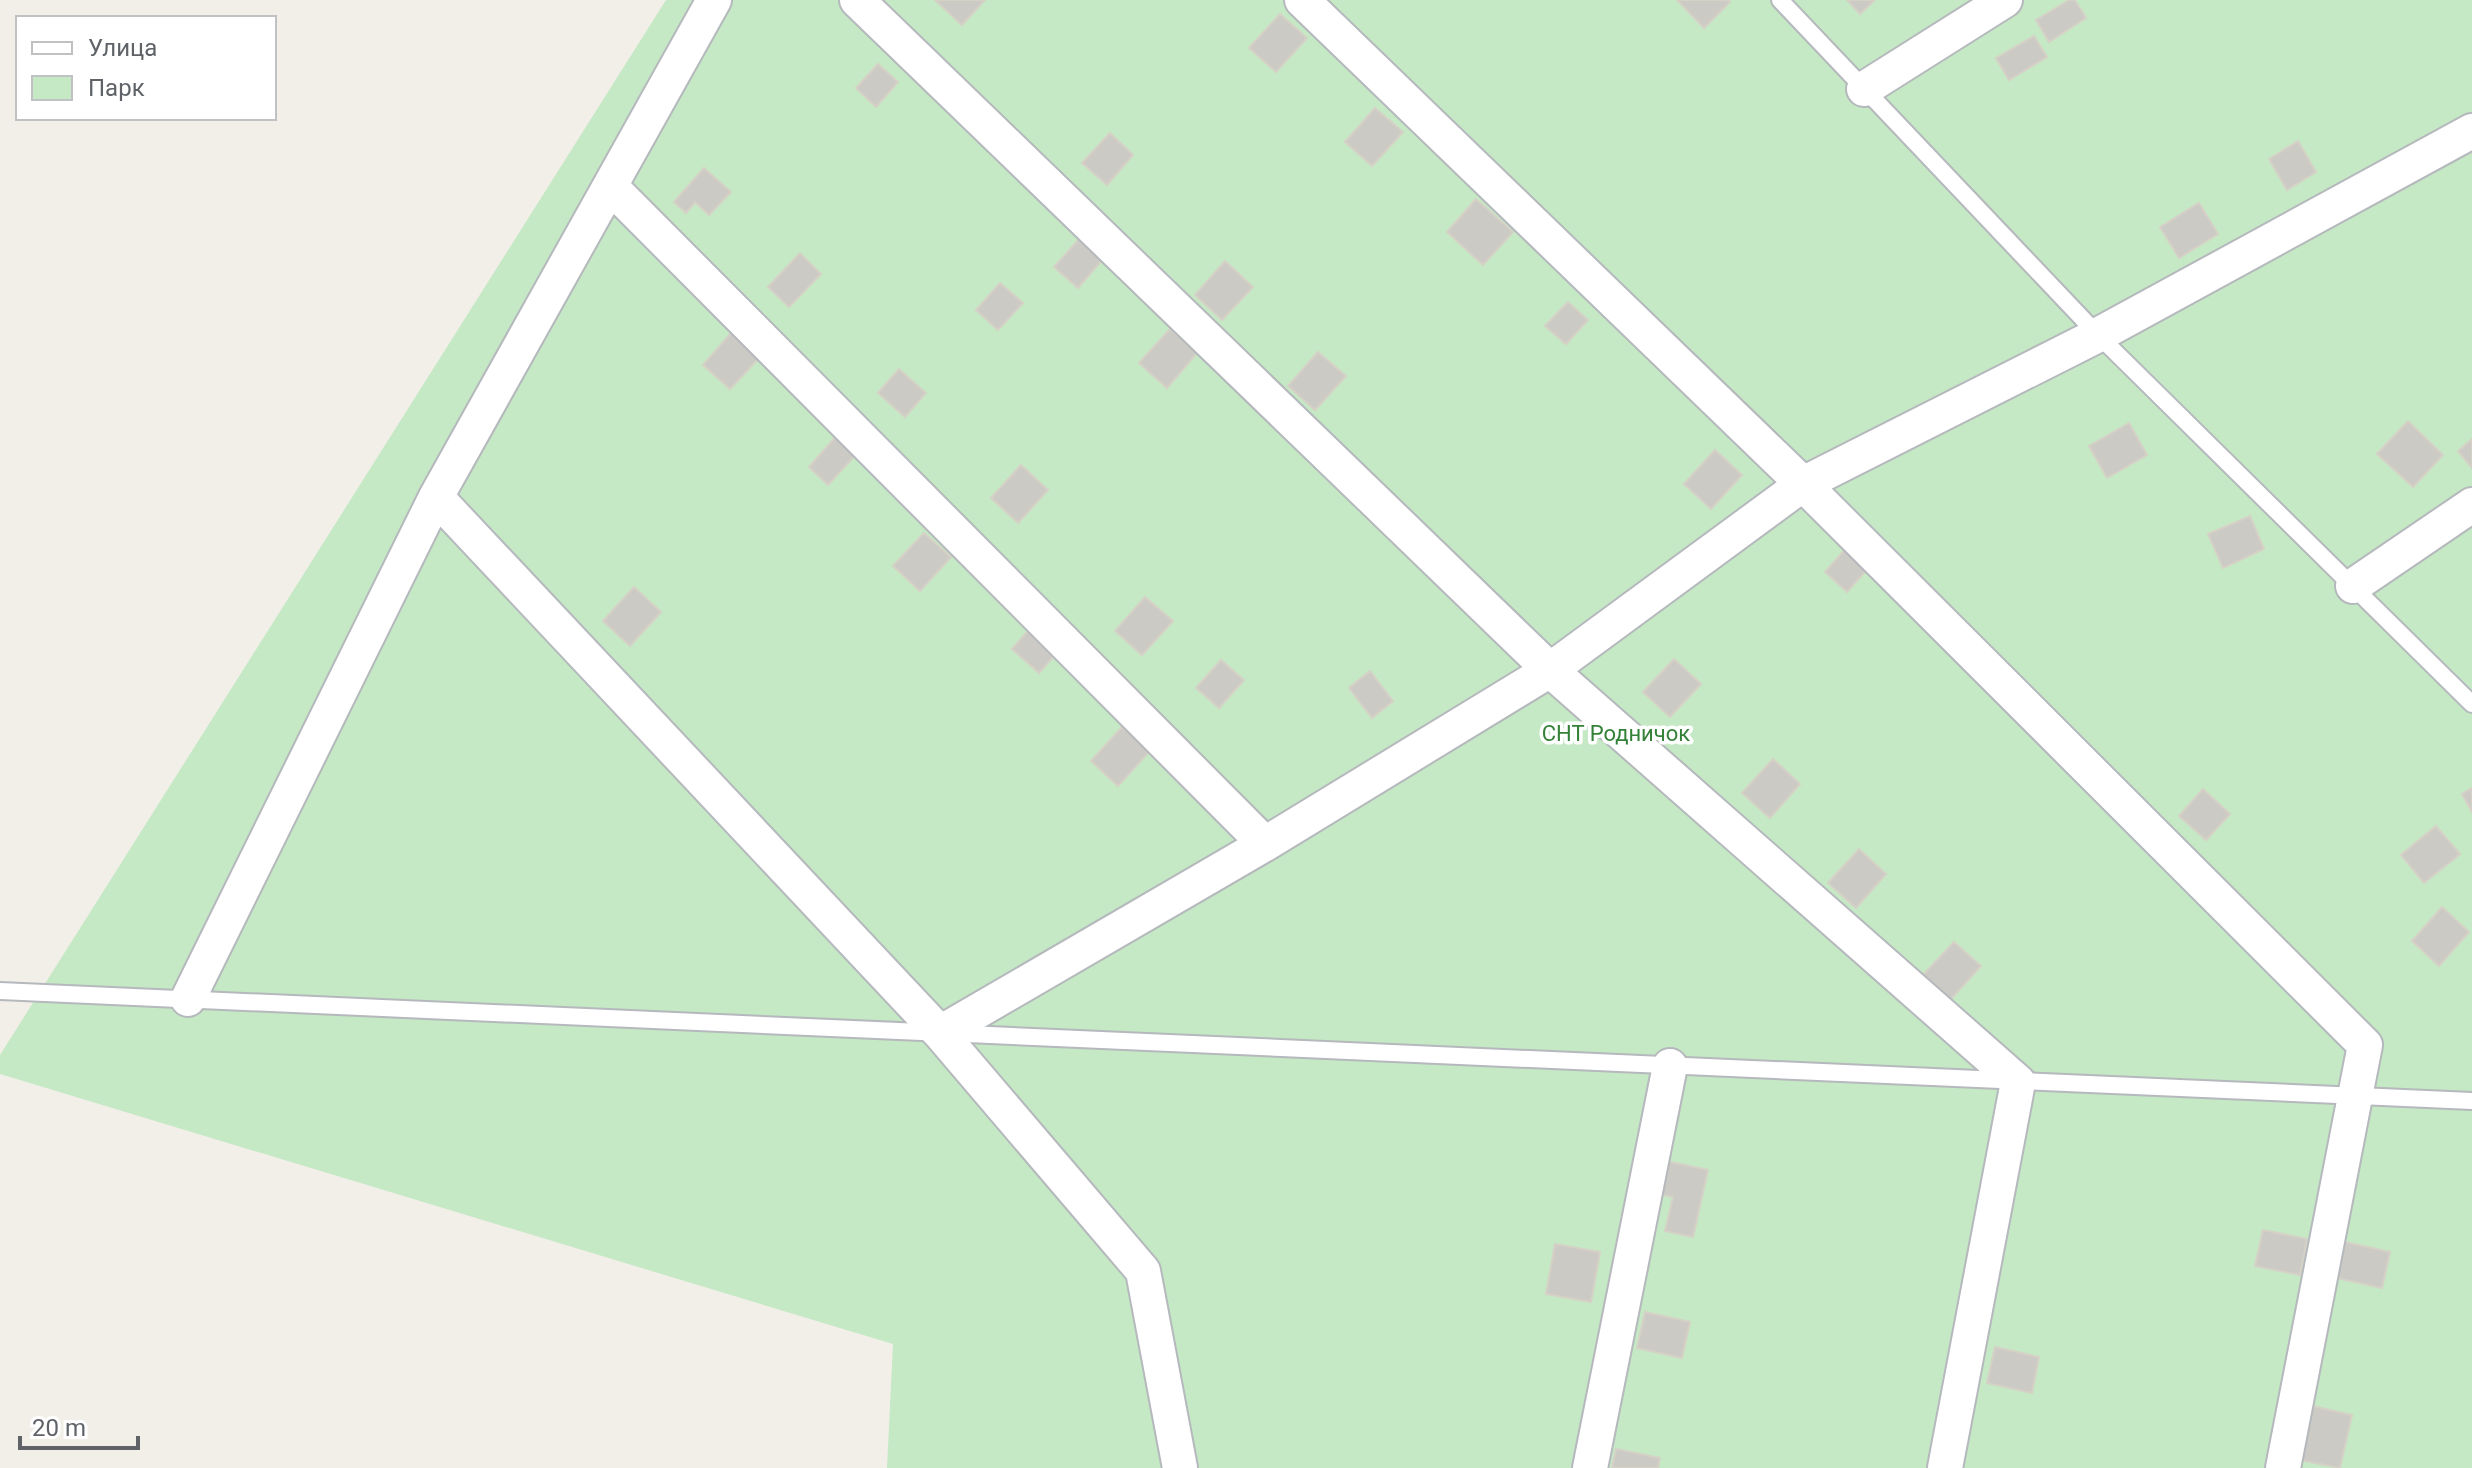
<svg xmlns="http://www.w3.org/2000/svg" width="2472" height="1468" font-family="Roboto,sans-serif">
<rect width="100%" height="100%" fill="#f1efe8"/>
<!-- green -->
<path fill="#c5e8c5" d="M666 0H2472V1468H887L893 1344 0 1074V1055Z"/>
<!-- building -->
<path fill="#cccac5" stroke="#d6d1c6" stroke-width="2" d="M935 0H985L962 25Z
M1677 0H1728L1730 2 1704 28Z
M1847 0H1875L1860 14Z
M2069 0H2075L2086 18 2049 42 2036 20Z
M1280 14 1307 38 1276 72 1249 48Z
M2034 36 2047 57 2009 80 1996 58Z
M878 64 898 82 876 107 856 88Z
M1375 108 1403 132 1372 166 1345 142Z
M1110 133 1133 155 1107 185 1082 163Z
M2298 141 2316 172 2287 190 2269 159Z
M704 168 731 192 709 215 695 202 686 213 674 202Z
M1476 199 1513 232 1483 265 1447 232Z
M2199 203 2218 234 2179 258 2160 227Z
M1080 238 1103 259 1078 288 1054 267Z
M800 253 821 274 789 307 768 287Z
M1225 261 1253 287 1222 320 1195 295Z
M1000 283 1023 303 998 330 976 310Z
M1568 302 1588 320 1566 344 1545 326Z
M1170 329 1197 353 1167 388 1139 363Z
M733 331 761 356 730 389 703 365Z
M1318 352 1346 376 1315 410 1288 386Z
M899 369 926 393 905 417 878 393Z
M2408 421 2443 455 2413 487 2377 454Z
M2129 423 2147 455 2107 478 2089 446Z
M839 433 859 451 828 485 809 467Z
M2472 439V468L2458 451Z
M1715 450 1742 475 1711 509 1684 484Z
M1021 465 1048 490 1018 523 991 498Z
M2250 516 2264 549 2223 568 2208 534Z
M924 533 951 557 920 591 893 566Z
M1849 545 1871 565 1847 592 1825 572Z
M634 587 661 612 630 646 603 621Z
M1145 597 1173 621 1142 655 1115 631Z
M1034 624 1061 648 1039 673 1012 649Z
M1674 659 1701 684 1670 717 1643 692Z
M1221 660 1244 680 1219 708 1196 688Z
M1370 671 1393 701 1372 718 1349 688Z
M1122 727 1149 752 1118 786 1091 761Z
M1773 759 1800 784 1770 818 1742 793Z
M2472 788V812L2462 794Z
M2203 789 2230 814 2206 840 2179 816Z
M2436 826 2460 854 2424 883 2401 855Z
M1859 849 1886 874 1856 908 1828 883Z
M2442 907 2469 932 2439 966 2412 941Z
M1954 942 1981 966 1950 1000 1923 975Z
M1666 1161 1708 1170 1693 1237 1665 1231 1673 1197 1658 1194Z
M2263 1230 2307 1239 2300 1275 2255 1266Z
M2345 1242 2390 1252 2382 1288 2337 1278Z
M1555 1244 1600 1252 1591 1302 1546 1294Z
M1645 1312 1690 1322 1682 1358 1637 1348Z
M1995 1347 2039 1357 2032 1393 1987 1383Z
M2308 1405 2352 1415 2340 1468 2295 1459Z
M1616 1449 1660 1458 1658 1468H1612Z"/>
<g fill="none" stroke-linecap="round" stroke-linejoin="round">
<defs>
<path id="service" d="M1780 0 2098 335 2472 704
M0 991 2472 1101"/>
<path id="minor" d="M857 0 1550 670 2018 1082 1945 1468
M1302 0 1803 484 2365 1045 2283 1468
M1864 89 2005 0
M610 186 1265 844
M436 497 940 1033 1143 1271 1180 1468
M2353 586 2472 505
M188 999 436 497 714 0
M940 1033 1265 844 1550 670 1803 484 2098 335 2472 131
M1590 1468 1670 1066"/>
</defs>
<!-- service casing -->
<use href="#service" stroke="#b5b8bc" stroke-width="20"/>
<!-- minor casing -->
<use href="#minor" stroke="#b5b8bc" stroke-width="38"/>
<!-- service -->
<use href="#service" stroke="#fff" stroke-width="16"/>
<!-- minor -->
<use href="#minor" stroke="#fff" stroke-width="34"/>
</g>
<g text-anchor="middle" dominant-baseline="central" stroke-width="7" stroke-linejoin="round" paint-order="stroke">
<!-- park labels -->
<g font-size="22" fill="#348238" stroke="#fff">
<text x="1616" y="733">СНТ Родничок</text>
</g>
</g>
<!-- legend -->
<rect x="16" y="16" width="260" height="104" fill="#ffffff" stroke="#bfc1c3" stroke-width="2"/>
<rect x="32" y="42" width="40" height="12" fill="#ffffff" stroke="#bfc1c3" stroke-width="2"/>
<text x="88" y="56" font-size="24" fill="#5f6368">Улица</text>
<rect x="32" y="76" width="40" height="24" fill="#c5e8c5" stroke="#bfc1c3" stroke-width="2"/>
<text x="88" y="96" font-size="24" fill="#5f6368">Парк</text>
<!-- scale -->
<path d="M20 1436v12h118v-12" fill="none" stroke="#5f6368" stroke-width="4"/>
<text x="32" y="1436" font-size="24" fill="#5f6368" stroke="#ffffff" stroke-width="6" paint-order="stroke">20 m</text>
</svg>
